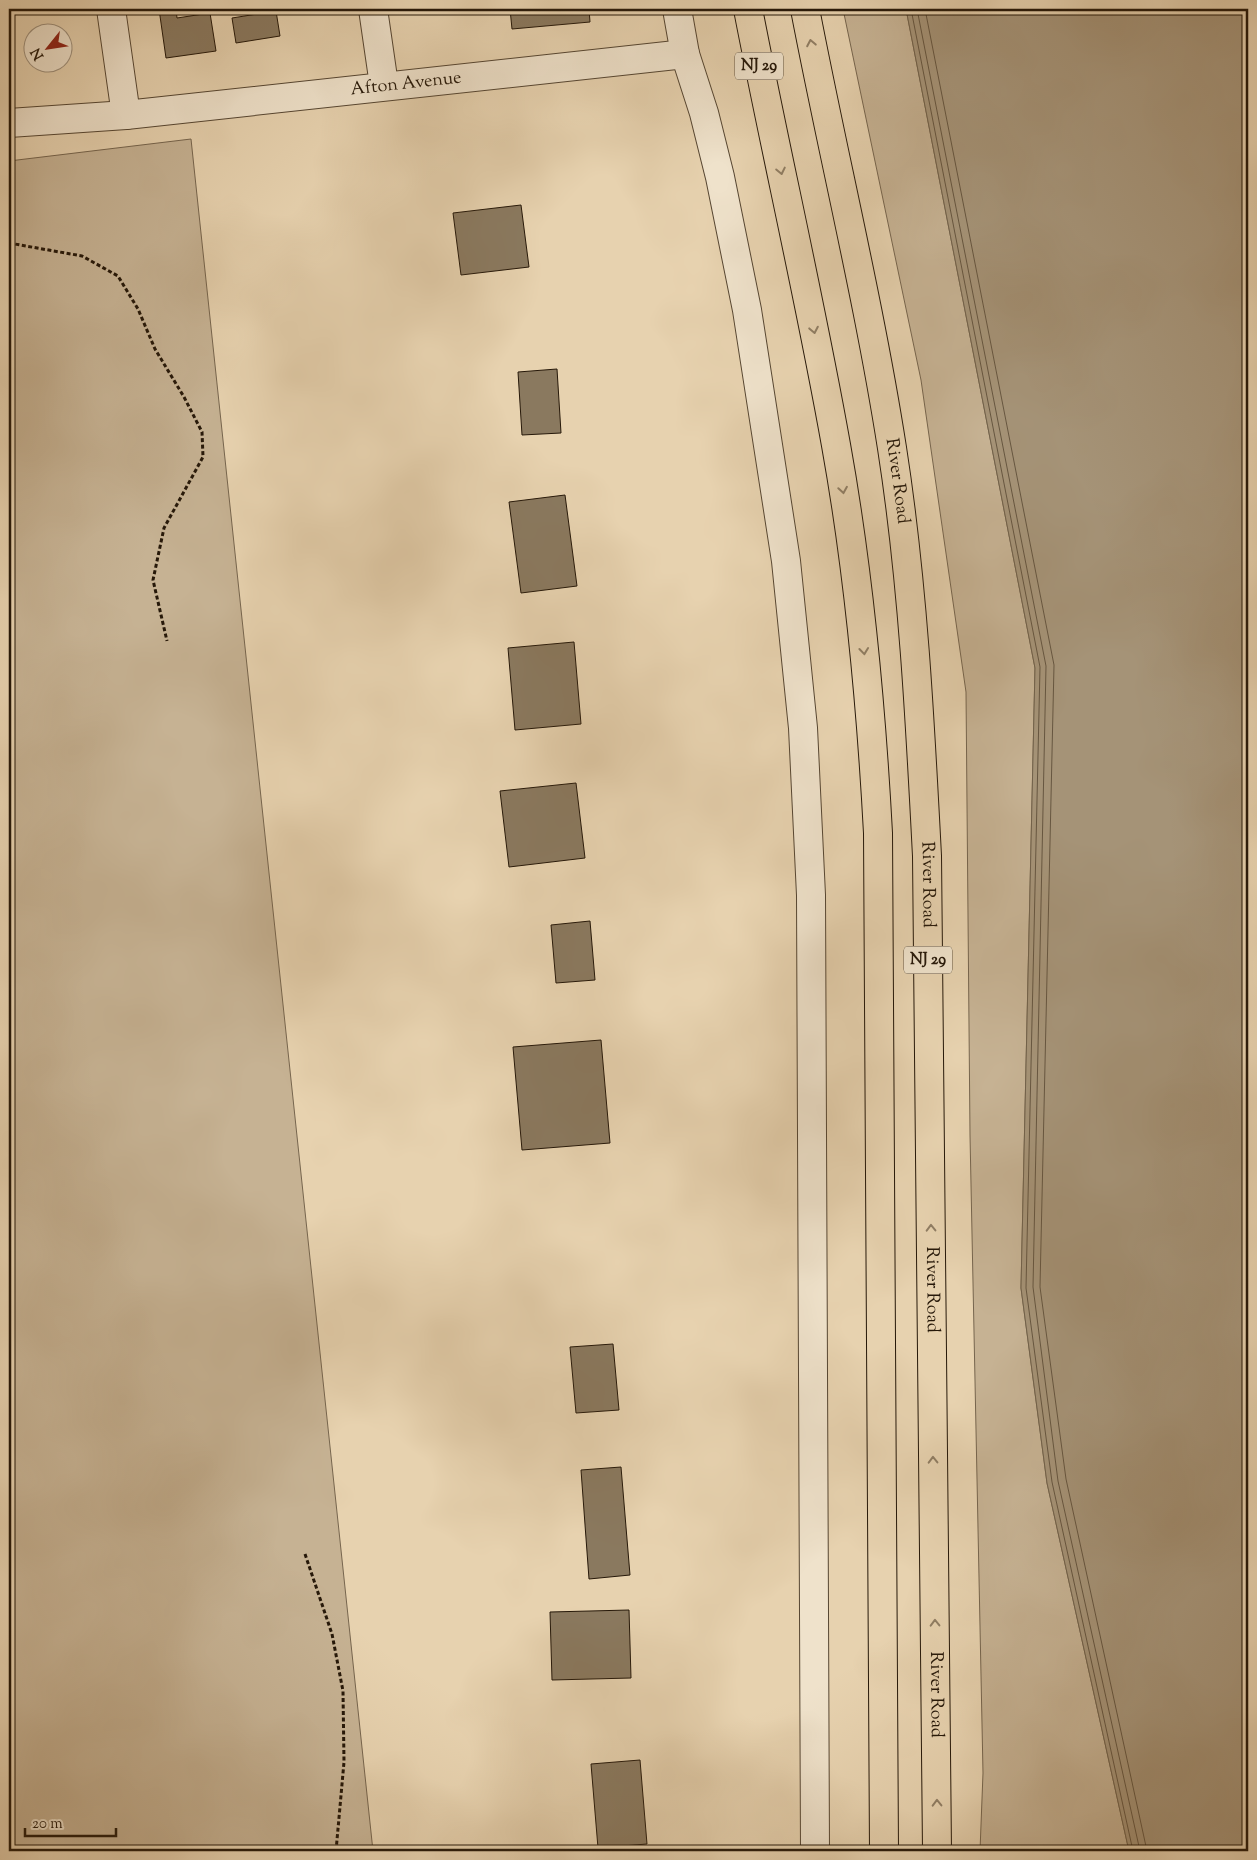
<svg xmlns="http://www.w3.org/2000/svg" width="1257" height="1860" font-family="'Sorts Mill Goudy',serif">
<rect width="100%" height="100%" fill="#e7d2af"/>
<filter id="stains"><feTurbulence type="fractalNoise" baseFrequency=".004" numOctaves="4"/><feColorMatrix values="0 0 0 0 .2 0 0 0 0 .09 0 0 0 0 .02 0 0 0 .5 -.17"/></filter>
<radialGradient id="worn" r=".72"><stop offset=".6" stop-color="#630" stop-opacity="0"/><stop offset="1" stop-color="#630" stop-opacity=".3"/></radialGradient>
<!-- green -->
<path fill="#c6b293" stroke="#76654e" d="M843 9H906L1035 668 1021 1288 1047 1483 1129 1851H980L983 1773 970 1135 966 692 921 380Z
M191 139 373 1851H9V161Z"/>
<!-- water -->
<path fill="#a59377" stroke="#72624b" d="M906 9H1248V1851H1129L1047 1483 1021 1288 1035 668Z"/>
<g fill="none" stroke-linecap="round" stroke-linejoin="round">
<!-- shore -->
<path stroke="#665640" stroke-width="1" d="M911 9 1040 667 1026 1288 1052 1482 1133 1851
M917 9 1046 666 1033 1287 1058 1481 1140 1851
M925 9 1054 665 1040 1287 1066 1479 1147 1851"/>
</g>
<!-- building -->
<path fill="#8a795f" stroke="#261809" d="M159 9H176L177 18 210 13 216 51 166 58Z
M510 9H589L590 22 512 29Z
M276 11 280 36 236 43 232 18Z
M521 205 529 267 461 275 453 213Z
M557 369 561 433 522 435 518 372Z
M565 495 577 586 521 593 509 502Z
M574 642 581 724 515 730 508 648Z
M576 783 585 858 509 867 500 791Z
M590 921 595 980 556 983 551 925Z
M601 1040 610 1143 522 1150 513 1047Z
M613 1344 619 1410 576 1413 570 1347Z
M621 1467 630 1575 589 1579 581 1470Z
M629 1610 631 1678 552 1680 550 1612Z
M640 1760 647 1844 598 1848 591 1764Z"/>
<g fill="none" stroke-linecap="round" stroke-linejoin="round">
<defs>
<g id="minor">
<path d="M111 9 126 115"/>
<path d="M373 9 384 85"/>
<path d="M677 9 685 54 704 113 720 177 747 310 786 561 803 728 811 895 815 1851"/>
<path id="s1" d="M9 123 126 115 685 54"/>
</g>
<g id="highway">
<path d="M748 9C776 154 810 299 836 445 859 573 871 703 878 833L884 1851"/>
<path id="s2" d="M805 9C833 155 869 301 892 448 913 583 920 720 927 856L937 1851"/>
</g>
</defs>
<!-- minor casing -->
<use href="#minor" stroke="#564632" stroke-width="30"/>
<!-- highway casing -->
<use href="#highway" stroke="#261809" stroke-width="30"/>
<!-- path -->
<path stroke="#261809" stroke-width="3" stroke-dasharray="4 2.5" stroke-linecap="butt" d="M9 243 82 256 118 276 138 309 155 349 184 397 202 432 203 457 164 528 153 580 167 641
M305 1554 332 1634 343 1691 344 1762 336 1851"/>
<!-- minor -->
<use href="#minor" stroke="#efe2cb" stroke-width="28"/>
<!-- highway -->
<use href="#highway" stroke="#e7d2af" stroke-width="28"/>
</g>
<!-- one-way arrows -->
<defs><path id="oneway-chevron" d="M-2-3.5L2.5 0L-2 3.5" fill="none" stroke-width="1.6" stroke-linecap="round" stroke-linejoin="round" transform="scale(1.25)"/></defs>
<g stroke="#907e64">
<use href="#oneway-chevron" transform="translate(811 43) rotate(-101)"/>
<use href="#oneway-chevron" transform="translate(781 171) rotate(78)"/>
<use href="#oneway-chevron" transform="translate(814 330) rotate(79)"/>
<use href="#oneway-chevron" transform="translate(843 490) rotate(81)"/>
<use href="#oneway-chevron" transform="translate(864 651) rotate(84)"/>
<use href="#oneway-chevron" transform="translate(931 1228) rotate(-91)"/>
<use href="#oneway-chevron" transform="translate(933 1460) rotate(-91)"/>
<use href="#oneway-chevron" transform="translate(935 1623) rotate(-91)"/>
<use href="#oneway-chevron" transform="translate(937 1803) rotate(-91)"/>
</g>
<g text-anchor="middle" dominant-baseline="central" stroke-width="5" stroke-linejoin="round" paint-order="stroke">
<!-- shield labels -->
<g fill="#efe2cb" stroke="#625543" stroke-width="1">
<rect x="735" y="52.5" width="48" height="27" rx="4"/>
<rect x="904" y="946.5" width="48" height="27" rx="4"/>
</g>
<g font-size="16" font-weight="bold" fill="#261809">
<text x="759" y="66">NJ 29</text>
<text x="928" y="960">NJ 29</text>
</g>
<!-- street labels -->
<g font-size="18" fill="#261809" stroke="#efe2cb">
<text stroke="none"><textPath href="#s1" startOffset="399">Afton Avenue</textPath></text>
<text stroke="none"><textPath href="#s2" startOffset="481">River Road</textPath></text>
<text stroke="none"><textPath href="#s2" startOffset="886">River Road</textPath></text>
<text stroke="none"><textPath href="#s2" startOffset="1291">River Road</textPath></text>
<text stroke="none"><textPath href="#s2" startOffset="1696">River Road</textPath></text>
</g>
</g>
<!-- margin -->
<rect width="1257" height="1860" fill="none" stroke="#e7d2af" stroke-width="30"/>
<rect x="10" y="10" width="1237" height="1840" fill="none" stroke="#261809" stroke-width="2.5"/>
<rect x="15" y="15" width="1227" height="1830" fill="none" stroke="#261809"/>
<!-- north arrow -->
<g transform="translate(48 48) rotate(240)"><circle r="24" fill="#efe2cb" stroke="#9f917d"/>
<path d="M0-4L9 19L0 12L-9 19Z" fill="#8f2418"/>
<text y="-8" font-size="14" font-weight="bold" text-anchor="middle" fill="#261809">N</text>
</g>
<!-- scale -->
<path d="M25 1828v8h91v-8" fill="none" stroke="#261809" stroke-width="2.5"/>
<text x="32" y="1828" font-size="15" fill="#261809" stroke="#efe2cb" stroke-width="4" paint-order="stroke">20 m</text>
<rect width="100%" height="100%" filter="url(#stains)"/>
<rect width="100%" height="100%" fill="url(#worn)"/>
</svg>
